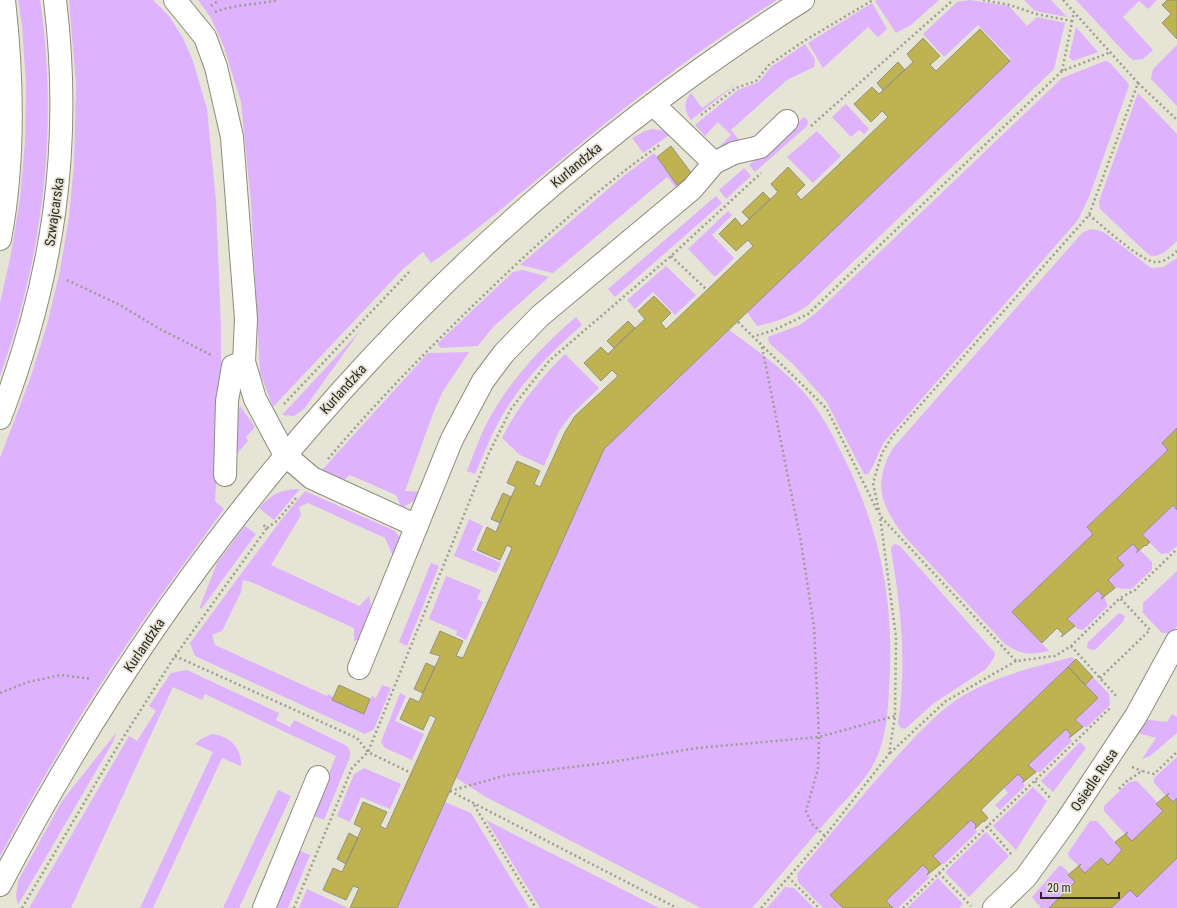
<svg xmlns="http://www.w3.org/2000/svg" width="1177" height="908" font-family="'Roboto Condensed',sans-serif">
<rect width="100%" height="100%" fill="#e6e4d5"/>
<!-- green -->
<path fill="#dfb2fd" d="M18 0H40C59 126 43 256 0 376V303L11 254 20 199 25 143 26 85 22 25Z
M69 0H153L169 16 183 38 193 61 207 109 216 201 221 328V413L215 501 224 509C180 569 135 629 95 693 61 746 30 801 0 856V458L30 379 47 325 60 271 69 217 74 165 76 85Z
M198 0H777C718 37 661 79 607 122 548 169 493 219 431 263L423 252 403 269 273 407 260 373 251 202 241 102 224 47 211 18Z
M876 0H939L911 25 896 33 875 1Z
M970 0 1009 6 1027 26 1037 17 1065 23 1054 69 807 306C791 317 776 322 757 326L747 312 1011 59 978 25 944 57 923 34 957 2Z
M1024 0H1051L1067 17 1035 11Z
M1076 0H1157L1148 9 1139 1 1123 17 1153 50 1143 59 1133 60 1128 56Z
M872 3 887 29 878 37 868 27 823 68 808 43Z
M1076 27 1098 52 1073 61 1069 57Z
M805 44 815 59 814 67 787 80 731 130 741 142 724 149 718 148 731 135 718 122 705 136 695 125 738 90 759 82 771 67Z
M1177 45V106L1151 79 1153 69Z
M1105 61 1109 62 1128 83 1129 86 1089 197 1078 220 884 442C879 450 873 469 868 474H864L826 401 794 365 769 343 768 337 800 325 816 313 1062 78Z
M737 83 691 120C684 111 683 103 691 93L702 108Z
M1138 93 1177 134V241C1169 248 1161 259 1149 255L1100 209 1099 201Z
M846 104 869 129 864 134 859 130 851 137 832 117Z
M804 117 808 121 807 126 755 172 749 165Z
M653 129 661 130 671 134 643 153 632 138 645 131Z
M817 131 841 156 813 183 787 157Z
M654 153 680 188 677 189 667 177 553 273 520 265 621 178Z
M744 168 751 176 726 199 719 190Z
M716 196 722 203 615 297 608 289Z
M728 211 732 215 712 235 734 258 715 277 688 249Z
M1090 229 1097 230 1105 233 1151 268 1163 267 1177 258V428L1162 443 1168 450 1087 527 1093 534 1012 612 1049 651C1030 655 1020 655 1004 643L905 537C881 506 872 484 893 448L1082 233Z
M666 266 696 295 675 315 653 292 635 309 627 300Z
M523 270 549 277 493 327 478 346 441 348 437 344 513 272Z
M576 317 582 325C551 352 523 380 502 416 491 434 484 455 475 474L467 471C475 451 482 430 493 412 515 375 543 345 576 317Z
M729 330C758 351 788 372 811 401 824 418 833 436 842 454 881 530 895 604 889 689 888 712 886 738 876 759 866 780 848 797 832 815 805 846 779 877 752 908H701L486 797 456 778 604 449Z
M360 331 304 409 294 416 282 415Z
M469 352 443 391 434 411 405 491 421 492 415 500 402 508 396 495 350 475 342 482 322 470 428 353Z
M565 354 599 388 571 415 559 431 544 466 520 455 502 438C518 406 540 379 565 354Z
M240 406 255 427 246 437 248 441 235 456 237 414Z
M300 489 274 520 259 508C271 494 282 489 300 489Z
M305 491 395 531 400 538 393 556 385 538 308 503 299 507 301 515 271 565 359 606 369 596 371 606 358 640 354 641V628L251 582 243 580 241 592 222 631 212 635 215 645 327 696 328 694 364 714 372 696 376 698 382 685 391 688 374 729 365 734 195 656 190 643 278 524Z
M1173 505 1177 510V546L1169 553 1161 554 1142 535Z
M469 519 483 526 472 550 501 563 496 573 454 556Z
M245 526 256 534 202 608 199 609 217 563Z
M895 544 900 546 995 653 994 658 986 669 934 703 905 729 901 728 898 724C907 666 901 607 891 550L892 546Z
M1133 544 1138 550 1136 553 1140 550 1152 562V570L1131 589 1115 588 1108 580 1124 565 1117 558Z
M431 563 439 566 407 646 399 642Z
M1177 571V626L1172 634 1162 633 1143 613V603Z
M446 576 481 590 477 599 483 602 466 640 456 635 457 631 429 619Z
M1098 590 1103 596 1101 599 1104 596 1108 606 1083 630 1078 629 1067 619Z
M1119 613 1125 616 1123 622 1095 650 1089 649 1087 647 1088 642Z
M1072 657 1075 660 843 908H823L798 882 797 874C828 837 859 799 891 763 912 740 934 714 961 697 995 676 1034 667 1072 657Z
M187 670 279 713 276 720 290 727 294 720 347 746 350 751V757L324 820 312 815 336 756 205 694 202 700 173 687 71 908H29L129 736 137 741 156 711 149 706 171 673Z
M1093 677 1109 694 1110 705 1087 727H1083L1075 720 1098 698 1085 685Z
M400 693 406 696 395 721 424 734 412 760 385 748 381 742Z
M1172 714 1177 717V733L1150 756 1142 759 1156 738 1135 732 1143 719 1167 722Z
M1066 729 1071 735 1069 737 1072 741 1040 772H1036L1028 765Z
M116 733 113 742 18 905 16 896 18 881 62 801Z
M212 734C230 736 242 748 241 766L222 758 153 908H140L213 752 195 744 201 739Z
M1080 742 1086 748 1053 792 1041 781Z
M1177 757V798L1173 802 1167 796 1169 793 1166 796 1154 783V778Z
M364 768 401 784 390 809 361 797 350 822 337 816 354 774Z
M1018 774 1024 780 1022 782 1025 786 1000 810 995 805 1008 793 1004 788Z
M1137 781 1157 802 1156 804 1163 811 1132 841 1126 835 1129 832 1125 834 1104 811V806L1129 782Z
M1033 787 1047 801 1016 850 993 826Z
M278 790 291 796 239 908H223Z
M445 802 471 813 529 908H397Z
M486 820 659 908H540Z
M971 820 976 825 974 828 977 832 944 864H941L933 856Z
M1090 821H1097L1122 850 1108 865 1101 858 1085 873 1079 867 1082 864 1079 866 1069 857 1068 853Z
M986 832 1009 856 969 897 945 872Z
M298 850 310 855 288 908H274Z
M1177 858V908H1111L1130 890 1137 896Z
M923 865 929 871 926 874 930 877 898 908H893L886 901Z
M1059 866H1062L1069 873 1068 875 1075 882 1049 908H1041L1039 906 1041 903 1038 905 1032 897Z
M938 878 963 904 959 908H907Z
M785 887 794 888 814 908H767Z
M307 889 346 907V908H299Z"/>
<!-- building -->
<path fill="#beb350" stroke="#929182" d="M1167 0H1177V39L1162 23 1171 14 1162 5Z
M980 29 1010 61 604 449 397 908H350L359 888 353 886 346 900 323 890 333 868 342 872 362 828 354 824 363 802 387 812 380 826 386 829 436 718 430 715 423 730 400 719 410 698 419 702 423 693 440 656 430 653 440 631 463 641 456 656 463 658 512 548 507 545 500 560 477 550 487 527 496 532 511 497 516 487 507 483 517 461 540 471 534 484 540 487 565 432 575 416 618 376 612 370 601 381 584 363 601 347 608 354 645 319 638 311 654 296 671 313 661 323 666 329 707 290 753 246 748 240 736 251 719 234 735 218 742 226 778 192 771 184 788 167 805 185 796 194 801 200 811 191 888 117 882 111 871 122 854 104 872 87 879 94 913 62 907 54 923 38 940 56 930 65 936 71Z
M898 62 905 70 883 90 877 83Z
M671 146 692 174 677 185 657 157Z
M763 192 770 199 749 219 742 212Z
M628 321 635 328 614 348 607 341Z
M1177 428V510L1173 505 1142 535 1150 542 1146 546 1145 545 1136 553 1138 550 1133 544 1117 558 1124 565 1108 580 1115 588 1101 599 1103 596 1098 590 1067 619 1075 626 1061 637 1063 634 1057 628 1042 643 1012 612 1093 534 1087 527 1168 450 1162 443Z
M503 493 511 497 500 523 491 519Z
M1076 659 1093 677 1085 685 1068 667Z
M426 663 435 667 423 693 414 689Z
M1068 667 1098 698 1075 720 1083 727 1069 738 1071 735 1066 729 1028 765 1036 772 1022 783 1024 780 1018 774 981 810 988 818 984 822 983 821 975 829 976 825 971 820 933 856 941 864 927 875 929 871 923 865 886 901 893 908H843L830 895Z
M339 685 370 699 364 714 332 700Z
M1169 793 1167 796 1173 802 1177 798V858L1137 897 1130 890 1111 908H1049L1075 882 1068 875 1081 864 1079 867 1085 873 1101 858 1108 865 1122 850 1115 842 1128 832 1126 835 1132 841 1163 811 1156 804Z
M349 833 358 838 346 864 337 859Z"/>
<g fill="none" stroke-linecap="round" stroke-linejoin="round">
<defs>
<path id="minor" d="M175 0 205 37 216 67 232 137 246 319 244 362 255 399 285 455 312 478 417 526
M653 104 714 163
M0 239C15 160 13 80 4 0
M0 418C53 279 73 148 55 0
M225 475 227 401 233 366 244 362
M359 668 452 439 483 381 504 353 540 316 692 189 714 163 734 153 760 147 787 121
M0 885C189 524 458 219 803 0
M264 908 318 777
M994 908 1026 877 1067 820 1136 716 1177 641"/>
</defs>
<!-- minor casing -->
<use href="#minor" stroke="#8d8c7d" stroke-width="24"/>
<!-- path -->
<path stroke="#9d9c90" stroke-width="2.5" stroke-dasharray="2 3" stroke-linecap="butt" d="M983 0 1010 5 1036 14 1072 21
M1063 0 1138 83 1089 215 892 437 882 453 873 483 880 516 1016 661 1055 656 1071 646 1120 598 1135 590 1177 549
M211 6 219 0
M215 12C235 4 257 5 278 0
M1062 71 1074 12
M1138 83 1177 120
M701 115 736 88 756 81 769 65 804 41 873 0
M811 126 953 0
M1089 215C1104 227 1139 260 1155 262 1163 263 1172 256 1177 251
M671 256 707 290
M67 280 118 304 160 329 211 355
M738 322 827 409 878 512
M752 337 774 330 808 314 1062 71 1111 52
M762 347 801 542 814 627 819 737 818 769 806 811 812 824 825 836
M284 404 409 272
M328 459C377 401 430 347 484 295 540 241 597 189 661 144
M267 528 277 521 297 497
M1071 646 1118 698
M175 656 357 738 368 752 411 773
M1100 678 1150 630 1120 598
M0 693 28 682 61 675 92 679
M890 753 946 701 1016 661
M1132 767 1142 771
M1035 781 1051 799
M1119 789 1127 781 1142 771 1154 774 1177 752
M450 791 507 775 605 763 697 748 819 737 895 716
M450 791 677 908
M474 805 536 908
M987 826 1012 855
M939 873 971 906
M788 877 819 908
M22 908 116 749 175 656 267 528 262 524
M294 908 352 768 368 752 489 453 511 409 549 361 671 256 761 173
M761 908 825 836 889 754 895 716 896 637 880 516
M903 908 1111 707"/>
<!-- minor -->
<use href="#minor" stroke="#fff" stroke-width="22"/>
</g>
<g text-anchor="middle" dominant-baseline="central" stroke-width="3.5" stroke-linejoin="round" paint-order="stroke">
<!-- street labels -->
<g font-size="14" fill="#2b2b25" stroke="#e6e4d5">
<text transform="translate(576 165) rotate(-40)">Kurlandzka</text>
<text transform="translate(54 212) rotate(-82)">Szwajcarska</text>
<text transform="translate(343 389) rotate(-48)">Kurlandzka</text>
<text transform="translate(144 645) rotate(-56)">Kurlandzka</text>
<text transform="translate(1094 780) rotate(-56)">Osiedle Rusa</text>
</g>
</g>
<!-- scale -->
<path d="M1041 892v6h78v-6" fill="none" stroke="#2b2b25" stroke-width="2"/>
<text x="1047" y="892" font-size="12" fill="#2b2b25" stroke="#e6e4d5" stroke-width="3" paint-order="stroke">20 m</text>
</svg>
